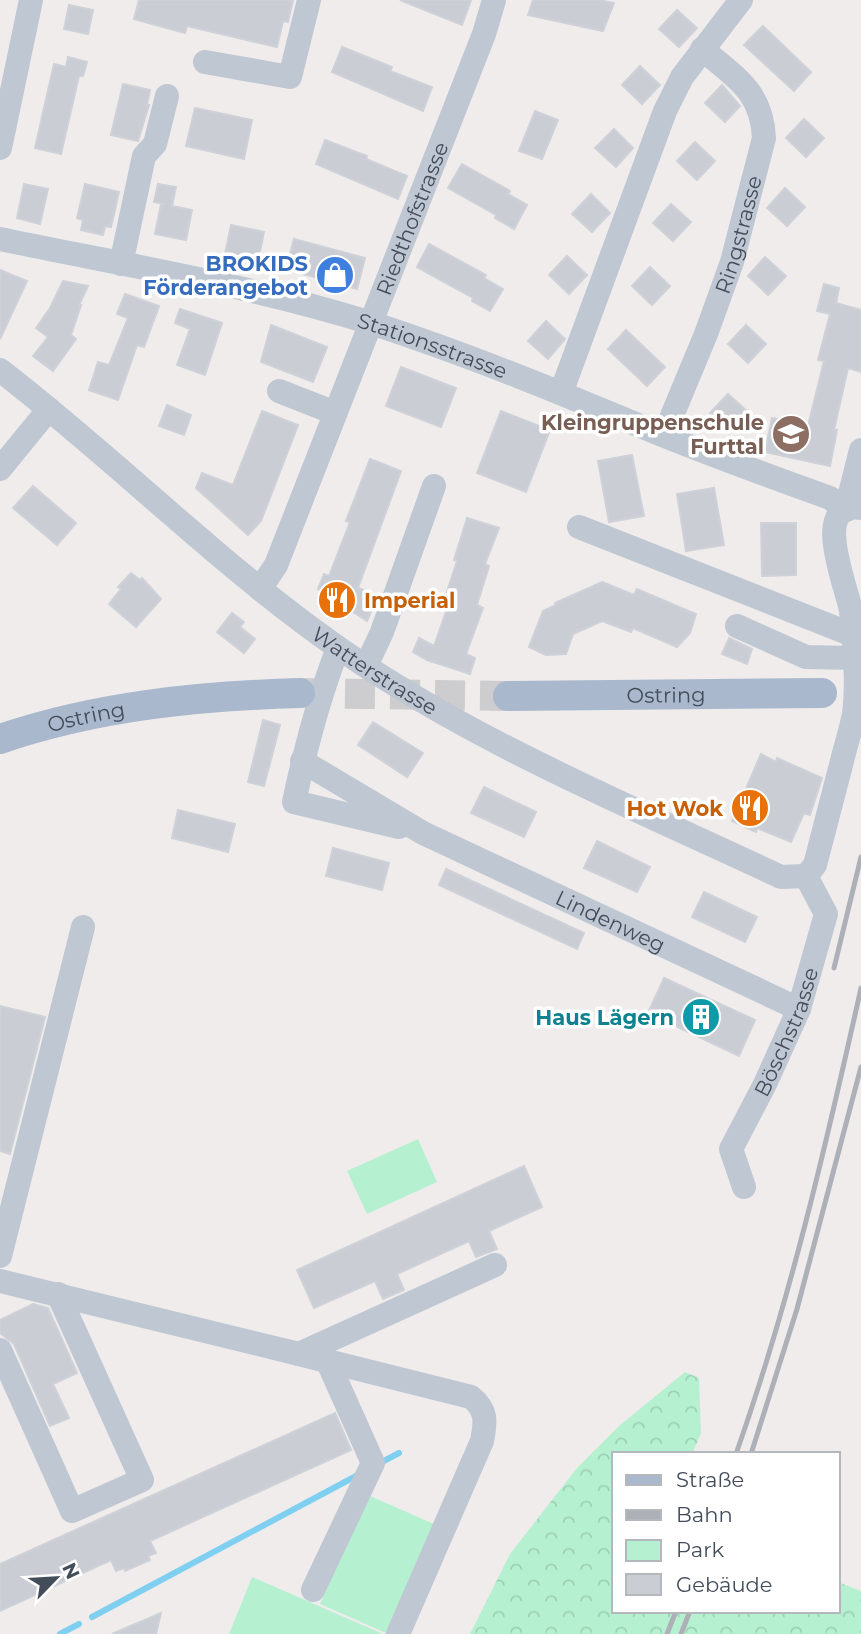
<svg xmlns="http://www.w3.org/2000/svg" width="861" height="1634" font-family="Montserrat,sans-serif">
<defs>
<pattern id="forest-crowns" width="20" height="18" patternUnits="userSpaceOnUse" patternTransform="scale(1.75)"><rect width="20" height="18" fill="#b5f1d1"/><path d="M2 6a3 3 0 1 1 6 0M12 15a3 3 0 1 1 6 0" fill="none" stroke="#9dd0b6"/></pattern>
</defs>
<rect width="100%" height="100%" fill="#efeceb"/>
<!-- forest -->
<path fill="url(#forest-crowns)" d="M685 1372 699 1378 701 1433 692 1454H614V1611H838V1582L861 1591V1634H470L510 1554 577 1468 619 1426Z"/>
<!-- park -->
<path fill="#b5f1d1" d="M418 1139 437 1182 367 1214 347 1171Z
M368 1495 436 1525 388 1634 320 1604Z
M252 1577 383 1634H229Z"/>
<g fill="none" stroke-linecap="round" stroke-linejoin="round">
<!-- stream -->
<path stroke="#7fcff1" stroke-width="6" d="M380 1463 399 1453
M92 1617 358 1475
M60 1634 79 1624"/>
</g>
<!-- building -->
<path fill="#cacdd4" stroke="#cfd1d8" stroke-width="2" d="M139 0H293L288 22 283 21 277 47 187 26 185 33 134 19Z
M400 0H471L462 25Z
M533 0H598L614 3 603 31 528 15Z
M69 5 93 10 88 34 64 29Z
M677 10 697 28 679 47 659 29Z
M763 26 811 72 794 91 744 45Z
M342 47 392 67 390 71 432 87 423 111 332 72Z
M68 57 87 62 83 76H79L61 154 35 148 54 64 66 67Z
M640 66 660 85 642 104 622 85Z
M123 84 150 90 147 105H149L138 141 111 135Z
M722 85 740 106 725 122 705 103Z
M195 108 252 120 244 159 186 146Z
M535 111 558 120 542 159 519 151Z
M804 119 824 138 806 157 786 138Z
M614 129 633 148 616 167 595 148Z
M325 140 367 156 366 159 407 176 398 199 316 164Z
M695 142 715 161 697 180 677 161Z
M462 164 510 191 508 194 527 205 514 229 495 218 496 215 448 188Z
M24 184 48 189 40 224 17 218Z
M85 184 119 192 111 227 105 226 103 235 81 230 83 220 77 218Z
M158 184 176 187 172 206 192 210 186 240 155 234 161 204H165L154 202Z
M785 188 805 207 787 226 767 208Z
M591 194 610 213 592 232 572 214Z
M671 204 691 222 673 241 653 223Z
M231 225 264 232 258 262 225 254Z
M294 239 365 258 357 289 286 269Z
M429 244 486 275 484 278 503 289 490 311 472 301 473 298 417 267Z
M567 256 587 275 569 294 549 275Z
M765 257 786 276 768 295 748 276Z
M650 267 670 286 652 305 632 286Z
M0 270 27 281 0 339Z
M63 281 88 286 79 305H81L71 335 76 339 53 371 33 356 48 337 36 328 50 308Z
M824 284 839 288 836 303 861 310V372L848 368 834 430H837L830 466 765 452 772 418 808 426 824 361 818 360 830 314 817 311Z
M125 294 159 306 144 347 137 345 118 400 89 390 98 362 109 365 128 318 117 314Z
M180 309 222 323 205 375 177 365 190 329 175 323Z
M546 321 565 339 548 359 528 341Z
M271 325 327 347 313 382 261 362Z
M746 325 766 344 748 363 728 344Z
M626 330 665 367 647 386 608 349Z
M401 367 456 388 441 427 386 406Z
M728 394 748 412 730 431 710 413Z
M167 405 191 415 184 435 159 426Z
M262 411 298 425 261 521 248 535 196 488 202 473 233 485Z
M501 411 550 430 526 492 477 473Z
M632 455 644 516 609 522 598 461Z
M370 459 401 471 358 588 378 595 367 621 318 589 324 574 329 576 350 522 346 521Z
M33 486 76 523 57 545 13 508Z
M714 488 724 545 686 551 677 494Z
M467 518 499 528 485 564 489 566 477 605 483 608 466 654 475 658 470 674 427 660 413 652 419 638 434 646 449 603 444 601 457 561 454 560Z
M761 523H796V575L762 576Z
M131 573 140 580 142 578 161 599 136 627 109 604 121 589 118 587Z
M602 582 634 595 637 589 696 614 690 633 677 647 633 628 631 632 602 621 573 634 566 654 546 655 529 647 543 611 556 605 555 603Z
M232 613 244 622 240 627 255 639 244 653 217 632Z
M729 638 752 649 747 664 722 654Z
M263 720 280 725 264 786 248 782Z
M373 722 423 753 407 777 358 745Z
M761 754 776 762 777 758 822 778 810 815 804 813 791 842 757 828 756 832 732 821Z
M484 787 536 812 524 837 471 813Z
M178 810 235 824 228 852 172 838Z
M597 841 650 867 637 892 584 868Z
M333 848 389 863 382 890 326 876Z
M446 869 584 933 577 949 439 885Z
M704 892 757 917 745 942 692 917Z
M664 978 755 1020 739 1056 648 1013Z
M0 1006 45 1017 10 1154 0 1151Z
M524 1166 542 1207 489 1231 497 1249 476 1257 469 1241 397 1274 404 1290 383 1299 375 1281 314 1308 297 1270Z
M33 1304 48 1308 77 1373 53 1384 69 1418 50 1426 14 1344 0 1333V1320Z
M335 1413 351 1450 150 1541 156 1553 148 1556 150 1560 125 1571 124 1568 116 1571 111 1560 0 1611V1564Z
M161 1613 156 1634H112Z"/>
<g fill="none" stroke-linecap="round" stroke-linejoin="round">
<!-- major-tunnel -->
<path stroke="#cdccce" stroke-width="30" stroke-dasharray="30 15" stroke-linecap="butt" d="M300 693 508 696"/>
<!-- minor -->
<g stroke="#bec7d2" stroke-width="24">
<path d="M205 62 290 77 309 0"/>
<path d="M0 148 31 0"/>
<path id="s1" d="M0 239C124 265 250 285 371 323 470 355 566 395 662 435 717 457 774 478 830 498L846 510"/>
<path d="M121 264 144 156 155 144 167 96"/>
<path id="s2" d="M0 370C116 459 219 565 340 649 476 743 632 807 781 877L806 876"/>
<path d="M279 391 335 413"/>
<path d="M561 393 665 111 682 77 741 0"/>
<path id="s3" d="M664 435 706 334 732 262 764 138C762 91 735 77 702 49"/>
<path d="M0 469 49 409"/>
<path d="M846 510 861 450"/>
<path d="M579 527 853 635"/>
<path id="s4" d="M260 589 276 565 484 34 494 0"/>
<path d="M737 626 806 657 855 658"/>
<path d="M338 648C319 697 305 750 294 802L399 827"/>
<path d="M366 666 382 632 434 486"/>
<path id="s5" d="M302 761 423 833 799 1009"/>
<path d="M806 876 815 865C824 830 833 796 842 761 846 745 851 729 854 714 858 681 855 644 851 611 848 590 809 500 861 508"/>
<path id="s6" d="M744 1187 731 1149 765 1084 799 1009 826 914 806 876"/>
<path d="M0 1256 83 927"/>
<path d="M0 1281 299 1354 495 1265"/>
<path d="M0 1350 72 1511 142 1480 58 1294"/>
<path d="M299 1354 471 1397C487 1410 486 1421 482 1441L398 1634"/>
<path d="M313 1590 373 1463 327 1360"/>
</g>
<!-- major -->
<g stroke="#a9b8cd" stroke-width="30">
<path id="s7" d="M508 696 822 693"/>
<path id="s8" d="M0 739C97 706 198 696 300 693"/>
</g>
<!-- rail -->
<path stroke="#adb0b7" stroke-width="5" d="M834 968 861 857
M736 1454C790 1301 826 1145 861 988
M751 1454 797 1309 861 1067
M667 1634 676 1611
M681 1634 690 1611"/>
</g>
<!-- icons -->
<defs>
<symbol id="shop-disc" viewBox="-11 -11 22 22"><circle r="9.5" fill="#3f7fe0" stroke="#fff"/><path d="M-5-2.5h2.3a2.7 3.5 0 0 1 5.4 0H5L5.5 6h-11ZM-1.5-2.5h3a1.5 2.3 0 0 0-3 0Z" fill="#fff"/></symbol>
<symbol id="school-disc" viewBox="-11 -11 22 22"><circle r="9.5" fill="#8d6e63" stroke="#fff"/><path d="M0-5L7-2L0 1L-7-2ZM-4 1L0 2.5L4 1V4Q0 6-4 4Z" fill="#fff"/></symbol>
<symbol id="restaurant-disc" viewBox="-11 -11 22 22"><circle r="9.5" fill="#e8710a" stroke="#fff"/><path d="M-5-6h1v4h1v-4h1v4h1v-4h1v5L-1.5 .5V6h-2V.5L-5-1ZM5-6V6H3V1.5H1.5Q1.5-4 5-6Z" fill="#fff"/></symbol>
<symbol id="building-disc" viewBox="-11 -11 22 22"><circle r="9.5" fill="#0f9aa8" stroke="#fff"/><path d="M-4-6H4V6H1V3H-1V6H-4ZM-2.5-4.3h1.7v1.8h-1.7ZM.8-4.3h1.7v1.8H.8ZM-2.5-1h1.7V.8h-1.7ZM.8-1h1.7V.8H.8Z" fill="#fff"/></symbol>
</defs>
<g fill-rule="evenodd">
<use href="#shop-disc" x="313" y="253" width="44" height="44"/>
<use href="#school-disc" x="769" y="412" width="44" height="44"/>
<use href="#restaurant-disc" x="315" y="578" width="44" height="44"/>
<use href="#restaurant-disc" x="728" y="786" width="44" height="44"/>
<use href="#building-disc" x="679" y="995" width="44" height="44"/>
</g>
<g text-anchor="middle" dominant-baseline="central" stroke-width="7" stroke-linejoin="round" paint-order="stroke">
<!-- street labels -->
<g font-size="21" fill="#434d5a" stroke="#fff">
<text stroke="none"><textPath href="#s4" startOffset="401">Riedthofstrasse</textPath></text>
<text stroke="none"><textPath href="#s3" startOffset="214">Ringstrasse</textPath></text>
<text stroke="none"><textPath href="#s1" startOffset="446">Stationsstrasse</textPath></text>
<text stroke="none"><textPath href="#s2" startOffset="481">Watterstrasse</textPath></text>
<text stroke="none"><textPath href="#s7" startOffset="158">Ostring</textPath></text>
<text stroke="none"><textPath href="#s8" startOffset="89">Ostring</textPath></text>
<text stroke="none"><textPath href="#s5" startOffset="348">Lindenweg</textPath></text>
<text stroke="none"><textPath href="#s6" startOffset="170">Böschstrasse</textPath></text>
</g>
<!-- shop labels -->
<g font-size="21" font-weight="bold" fill="#366cbe" stroke="#fff" text-anchor="end">
<text x="308" y="263">BROKIDS<tspan x="308" dy="24">Förderangebot</tspan></text>
</g>
<!-- education labels -->
<g font-size="21" font-weight="bold" fill="#785e54" stroke="#fff" text-anchor="end">
<text x="764" y="422">Kleingruppenschule<tspan x="764" dy="24">Furttal</tspan></text>
</g>
<!-- food labels -->
<g font-size="21" font-weight="bold" fill="#c56008" stroke="#fff" text-anchor="start">
<text x="364" y="600">Imperial</text>
<text x="723" y="808" text-anchor="end">Hot Wok</text>
</g>
<!-- culture labels -->
<g font-size="21" font-weight="bold" fill="#0d838f" stroke="#fff" text-anchor="end">
<text x="674" y="1017">Haus Lägern</text>
</g>
</g>
<!-- legend -->
<rect x="612" y="1452" width="228" height="161" fill="#ffffff" stroke="#b4b8bd" stroke-width="2"/>
<rect x="626" y="1475" width="35" height="10" fill="#a9b8cd" stroke="#b4b8bd" stroke-width="2"/>
<text x="676" y="1487" font-size="21" fill="#434d5a">Straße</text>
<rect x="626" y="1510" width="35" height="10" fill="#adb0b7" stroke="#b4b8bd" stroke-width="2"/>
<text x="676" y="1522" font-size="21" fill="#434d5a">Bahn</text>
<rect x="626" y="1540" width="35" height="21" fill="#b5f1d1" stroke="#b4b8bd" stroke-width="2"/>
<text x="676" y="1557" font-size="21" fill="#434d5a">Park</text>
<rect x="626" y="1574" width="35" height="21" fill="#cacdd4" stroke="#b4b8bd" stroke-width="2"/>
<text x="676" y="1592" font-size="21" fill="#434d5a">Gebäude</text>
<!-- north arrow -->
<g transform="translate(56 1578) rotate(65)" stroke="#ffffff" stroke-width="5" paint-order="stroke">
<path d="M0-5L12 26L0 18L-12 26Z" fill="#434d5a"/>
<text y="-10" font-size="19" font-weight="bold" text-anchor="middle" fill="#434d5a">N</text>
</g>
</svg>
